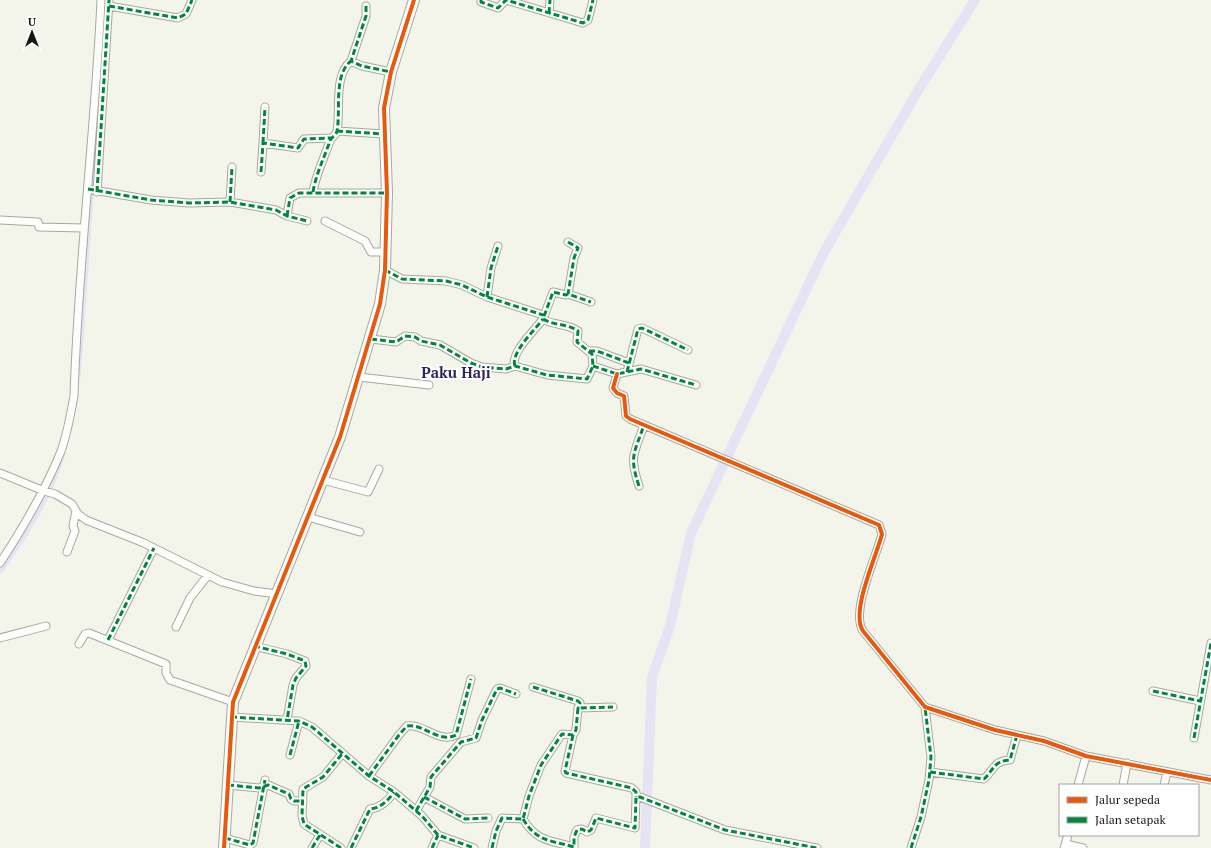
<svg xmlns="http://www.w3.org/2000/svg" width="1211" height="848" font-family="'PT Serif',serif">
<rect width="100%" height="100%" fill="#f3f5eb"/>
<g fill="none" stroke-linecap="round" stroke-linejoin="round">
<!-- canal -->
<path stroke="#e4e4f4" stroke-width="6" d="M78 375 94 147
M0 571C26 534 49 498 62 455"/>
<!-- river -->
<path stroke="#e4e4f4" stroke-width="10" d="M645 848 652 677 670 626 691 533 824 252 919 89 975 0"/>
<defs>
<path id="street" d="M481 0V2L498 8 506 0 583 23 588 20 593 0
M109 6 178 18 186 14 192 0
M366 6V16L351 61 362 66 391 72
M549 13 550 0
M337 131 384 134
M263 143 265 107
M261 172 263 143 298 148 304 139 331 138
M88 189 151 200 189 203 230 202 276 210 287 216 307 221
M97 192 109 0
M313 192C316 174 324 158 330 141 331 137 336 136 337 131 341 111 333 75 351 61
M230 202 232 167
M287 216 290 198 299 193H387
M0 220 38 222 39 227 84 228
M325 221 365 241 371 252H385
M568 242 578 248 574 258 568 294
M385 270 402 279 446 281 462 285 487 297 543 315
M487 297 491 268 498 246
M371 339 396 342 405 336 415 337 421 341 440 345 471 363 482 367 506 369 515 366 547 375 587 379 593 366 592 354 577 342 578 331C567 323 554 326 543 319L553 292 566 295 568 294 591 302
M589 351H597L629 363
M515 366C510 353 535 330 543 319
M593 366 617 374 641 369 696 385
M627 372 638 329 642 328 688 350
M617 374 613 388 617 393 624 396 626 416 630 419 879 525 882 534C877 555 850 612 863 631L925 707 995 730 1044 741 1086 756 1211 780
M359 377 429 385
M0 473 44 491 55 494 72 504 78 514 86 520 144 543 222 582 254 591 277 594
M323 480 368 492 379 469
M639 486C629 456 634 454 644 425
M308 517 360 532
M67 552 75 531 73 526 76 511
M0 563C23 528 43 494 59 456 67 438 70 416 74 396 78 264 95 132 101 0
M176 627 190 598 208 575
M0 638 46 626
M108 640 154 548
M79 644 85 634 89 633 166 664V673L170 680 233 702
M254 646 287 654 305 661 306 666 296 678 293 685 287 720
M533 687 578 701 580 703 578 708
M1153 691 1200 701
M231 717 299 721 312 727 369 776 394 792 422 816 438 835 474 848
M573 735 565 771 566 773 632 788 636 792V797
M1194 738 1211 643
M290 755 299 721
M930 772 984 779C994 770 993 761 1010 760L1017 735
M369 776 399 735 407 726C423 723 439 744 456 735L471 679
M228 785 259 788 268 785 289 794 291 799 294 801H303
M1078 785 1086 756
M1123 785 1127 763
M1164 785 1167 772
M424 797 465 819 488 818
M416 811 430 787 431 777 461 742 476 738 482 720 497 689 500 688 516 694
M523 819C537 842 550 840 574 847V837L577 830 582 829 587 832 591 830 596 818 635 828 636 797H640L725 830 817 848
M225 838 250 845 253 843 265 780
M1066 844 1083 848
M312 848 320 835
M341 848 304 824 302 816 303 789 323 777 342 754
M351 848 370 809C380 808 388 801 394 792
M432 848 438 835
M492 848 496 831 502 818 523 819 529 796 541 765 562 734 573 735 576 730 578 708 613 707
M911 848 921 817 929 780 931 757 925 707
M1064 848 1068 835"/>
<path id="secondary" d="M224 848 233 702 340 437 380 304 385 270 387 193 384 108 391 72 414 0"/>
</defs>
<!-- street casing -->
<use href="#street" stroke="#a7a8a0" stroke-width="9"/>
<!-- secondary casing -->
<use href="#secondary" stroke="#a7a8a0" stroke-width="12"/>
<!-- street -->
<use href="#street" stroke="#fdfefc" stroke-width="7"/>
<!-- secondary -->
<use href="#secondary" stroke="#fdfefc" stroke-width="10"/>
<!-- quiet -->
<path stroke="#00873e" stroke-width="3" stroke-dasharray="6 3" stroke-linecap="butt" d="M481 0V2L498 8 506 0 583 23 588 20 593 0
M109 6 178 18 186 14 192 0
M366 6V16L351 61 362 66 391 72
M549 13 550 0
M337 131 384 134
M263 143 265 107
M261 172 263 143 298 148 304 139 331 138
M88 189 151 200 189 203 230 202 276 210 287 216 307 221
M97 192 109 0
M313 192C316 174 324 158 330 141 331 137 336 136 337 131 341 111 333 75 351 61
M230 202 232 167
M287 216 290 198 299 193H387
M568 242 578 248 574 258 568 294
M385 270 402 279 446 281 462 285 487 297 543 315
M487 297 491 268 498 246
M371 339 396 342 405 336 415 337 421 341 440 345 471 363 482 367 506 369 515 366 547 375 587 379 593 366 592 354 577 342 578 331C567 323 554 326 543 319L553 292 566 295 568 294 591 302
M589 351H597L629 363
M515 366C510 353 535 330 543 319
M593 366 617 374 641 369 696 385
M627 372 638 329 642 328 688 350
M639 486C629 456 634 454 644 425
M108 640 154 548
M254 646 287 654 305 661 306 666 296 678 293 685 287 720
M533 687 578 701 580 703 578 708
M1153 691 1200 701
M231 717 299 721 312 727 369 776 394 792 422 816 438 835 474 848
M573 735 565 771 566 773 632 788 636 792V797
M1194 738 1211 643
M290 755 299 721
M930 772 984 779C994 770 993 761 1010 760L1017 735
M369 776 399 735 407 726C423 723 439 744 456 735L471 679
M228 785 259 788 268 785 289 794 291 799 294 801H303
M424 797 465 819 488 818
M416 811 430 787 431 777 461 742 476 738 482 720 497 689 500 688 516 694
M523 819C537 842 550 840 574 847V837L577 830 582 829 587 832 591 830 596 818 635 828 636 797H640L725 830 817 848
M225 838 250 845 253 843 265 780
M312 848 320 835
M341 848 304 824 302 816 303 789 323 777 342 754
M351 848 370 809C380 808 388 801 394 792
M432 848 438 835
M492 848 496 831 502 818 523 819 529 796 541 765 562 734 573 735 576 730 578 708 613 707
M911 848 921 817 929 780 931 757 925 707"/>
<defs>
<path id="cycleway" d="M617 374 613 388 617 393 624 396 626 416 630 419 879 525 882 534C877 555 850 612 863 631L925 707 995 730 1044 741 1086 756 1211 780
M224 848 233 702 340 437 380 304 385 270 387 193 384 108 391 72 414 0"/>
</defs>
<!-- cycleway casing -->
<use href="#cycleway" stroke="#fff" stroke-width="6"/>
<!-- cycleway -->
<use href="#cycleway" stroke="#e8590c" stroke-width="4"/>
</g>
<g text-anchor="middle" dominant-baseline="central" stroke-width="4" stroke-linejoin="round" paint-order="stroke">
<!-- quarter labels -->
<g font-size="15" font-weight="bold" fill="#2f245f" stroke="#fff">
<text x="456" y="372">Paku Haji</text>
</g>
</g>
<!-- legend -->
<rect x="1059" y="784" width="140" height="52" fill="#ffffff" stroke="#a2a3a0"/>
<rect x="1067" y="797" width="20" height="6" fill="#e8590c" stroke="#a2a3a0"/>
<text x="1095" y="804" font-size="12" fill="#171811">Jalur sepeda</text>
<rect x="1067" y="817" width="20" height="6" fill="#00873e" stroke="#a2a3a0"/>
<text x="1095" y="824" font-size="12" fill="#171811">Jalan setapak</text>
<!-- north arrow -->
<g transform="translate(32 32)" stroke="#ffffff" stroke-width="3" paint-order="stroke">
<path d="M0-3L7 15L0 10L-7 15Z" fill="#171811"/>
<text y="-6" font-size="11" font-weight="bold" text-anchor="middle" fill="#171811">U</text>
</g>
</svg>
